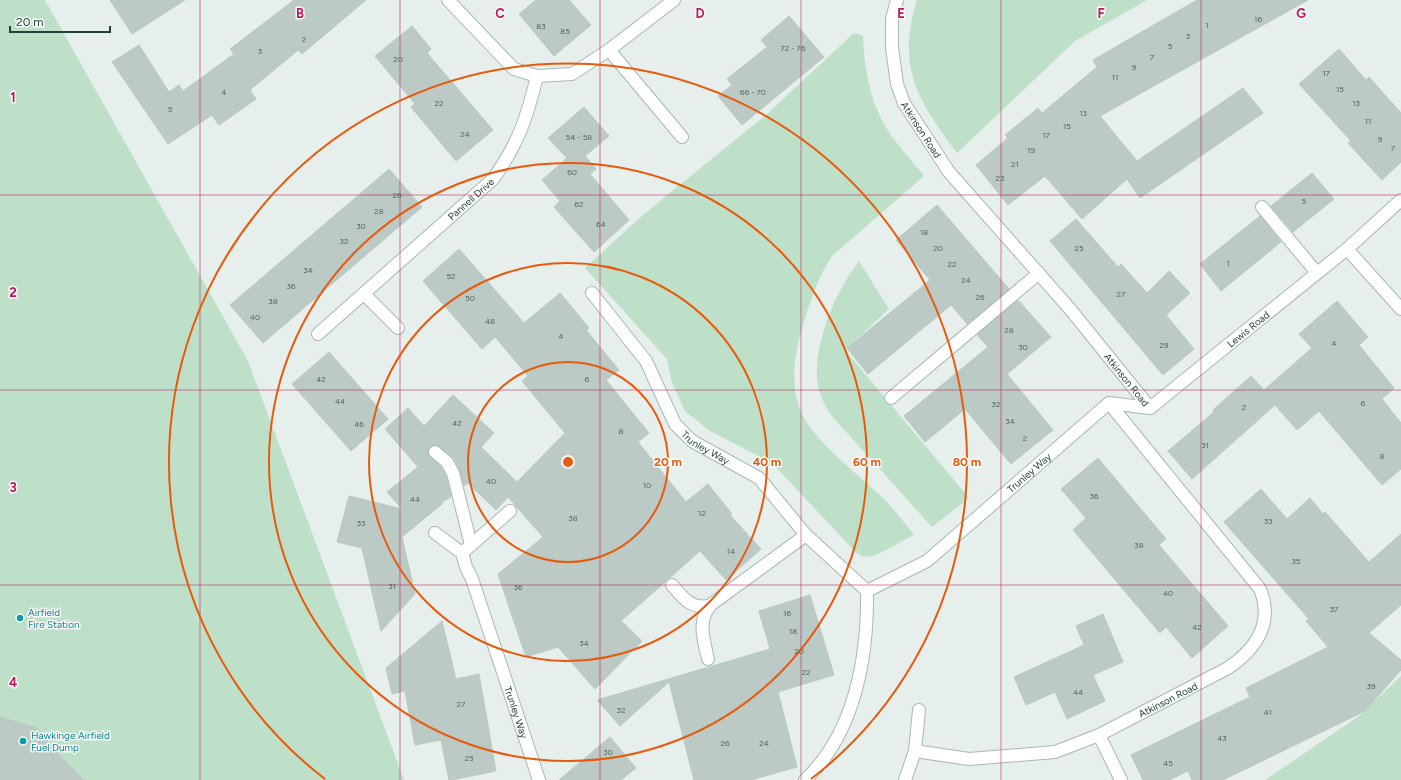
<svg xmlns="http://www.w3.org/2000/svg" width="1401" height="780" font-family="Figtree,sans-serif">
<rect width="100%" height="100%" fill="#e6efeb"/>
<!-- green -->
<path fill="#bfe0c8" d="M0 0H45L248 361 404 780H0Z
M917 0H1147L1075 41 957 153C918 101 896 67 917 0Z
M854 33 863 36C864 65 869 97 883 122 893 141 910 158 924 176L832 256C818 277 809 304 802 329 794 356 790 385 801 412 813 440 860 476 883 498 894 509 904 522 914 535 902 540 874 561 862 556 857 554 852 548 848 544L772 463 710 431 685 411 672 383 667 359 585 268 644 214 767 114Z
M859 261 889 309 845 350 969 498 932 527 830 414C825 405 820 396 818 386 811 348 836 290 859 261Z
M1401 676V780H1265L1359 716Z"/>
<!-- building -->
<path fill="#bbcac4" stroke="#b8c9c2" d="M110 0H185L132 34Z
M294 0H366L302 54 298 50 250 90 256 99 219 125 212 115 168 144 112 62 139 45 169 92 179 85 183 91 234 54 230 49Z
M536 0H569L591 25 554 56 519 14Z
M1197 0H1308L1100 116 1137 161 1243 88 1263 113 1140 198 1127 179 1082 219 1045 176 1008 205 976 165 1008 138 1005 135 1021 122 1038 108 1042 113 1097 67 1093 60Z
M789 16 824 57 742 125 718 96 732 85 727 79 767 47 761 40Z
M412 26 431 49 427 53 493 130 456 161 411 107 415 104 375 56Z
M1339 49 1366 80 1369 77 1401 113V162L1382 180 1348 143 1351 141 1299 84Z
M584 107 609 136 585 156 596 169 590 174 629 220 594 252 554 207 560 201 542 180 567 158 548 138Z
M389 169 422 207 263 343 230 305Z
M1312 173 1334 199 1293 232 1271 206Z
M937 205 1009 289 967 324 951 305 868 374 847 348 930 280 896 240Z
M1260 216 1281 242 1221 291 1200 264Z
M1076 219 1118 267 1121 264 1147 293 1169 271 1190 293 1166 315 1194 349 1163 375 1050 241Z
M459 249 524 323 560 293 589 328 586 330 619 370 606 380 649 433 638 442 686 502 708 484 732 514 730 515 761 549 726 580 700 551 621 621 642 641 595 689 558 647 526 657 498 574 543 537 508 497 496 510 468 483 464 486 460 471 454 458 439 446 432 445 428 450V454L441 467 446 476 451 497 442 502V504L402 537 415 594 381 631 362 548 337 542 349 496 402 509 387 492 418 467 385 429 408 408 424 426 453 395 494 433 481 447 517 482 565 433 522 381 528 376 495 337 482 349 423 281Z
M1018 300 1051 337 1007 374 1053 430 1011 464 965 409 925 442 904 416 988 347 977 335Z
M1337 301 1368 337 1359 345 1394 388 1382 399 1401 423V469L1382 485 1319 411 1297 430 1275 405 1192 479 1168 451 1214 412 1213 410 1251 376 1264 390 1312 348 1299 334Z
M329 352 388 419 351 451 292 384Z
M1098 458 1166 539 1159 545 1228 626 1192 658 1166 627 1160 633 1073 530 1086 518 1061 489Z
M1261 489 1287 519 1310 498 1323 514 1325 512 1369 562 1401 534V605L1369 633 1401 660V670L1365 711 1223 780H1192L1188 771 1169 780H1143L1131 755 1250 697 1246 688 1328 647 1306 621 1309 619 1224 522Z
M810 595 834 675 778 692 797 767 751 780H694L669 682 620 726 597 700 770 649 759 611Z
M1103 614 1123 662 1093 675 1105 701 1067 719 1055 692 1026 705 1014 677 1084 645 1076 626Z
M442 621 456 679 479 674 496 771 452 780H449L441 740 415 745 405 691 392 694 386 668Z
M0 717 37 728 57 753 84 780H0Z
M610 737 636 768 621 780H559Z"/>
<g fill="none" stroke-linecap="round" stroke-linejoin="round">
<defs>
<path id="service" d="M609 50 682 137
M1262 207 1317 273
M891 398 1039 273
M435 452 447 462 453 473 471 545
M672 585C683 598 691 609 709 606L806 535
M708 659C704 641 697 621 710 606"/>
<g id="minor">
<path d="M448 0 514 69 537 76 572 74 609 50 674 0"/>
<path id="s1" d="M897 0 892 19V48L897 84 904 103 949 172 1070 309 1150 408 1109 403 1260 589C1274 623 1256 649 1228 668L1099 735 1055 752 969 759 915 751 905 780"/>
<path d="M1347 249 1401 309"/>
<path id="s2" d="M592 293 646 361 675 424 692 441 759 478 806 535 867 591C868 657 855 733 805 780"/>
<path d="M364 294 398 328"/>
<path id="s3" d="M318 334 493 179C518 144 527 118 537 76"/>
<path id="s4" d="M1150 408 1347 249 1401 200"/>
<path id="s5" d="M435 533 462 553 466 567 472 579 539 780"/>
<path d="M462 553 510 511"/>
<path id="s6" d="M867 591 927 561 1109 403"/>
<path d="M1099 735 1121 780"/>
<path d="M915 751 919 710"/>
</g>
</defs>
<!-- service casing -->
<use href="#service" stroke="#a8b8b2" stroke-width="14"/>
<!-- minor casing -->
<use href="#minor" stroke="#a8b8b2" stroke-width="14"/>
<!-- service -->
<use href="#service" stroke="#fff" stroke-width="12"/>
<!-- minor -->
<use href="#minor" stroke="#fff" stroke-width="12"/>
</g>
<!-- grid -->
<path fill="none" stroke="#c2185b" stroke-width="1" stroke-opacity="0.55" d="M200 0V780M400 0V780M600 0V780M801 0V780M1001 0V780M1201 0V780M0 195H1401M0 390H1401M0 585H1401"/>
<!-- distance rings -->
<g fill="none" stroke="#e8590c" stroke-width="2">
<circle cx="568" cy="462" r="100"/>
<circle cx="568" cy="462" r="199"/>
<circle cx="568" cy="462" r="299"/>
<path d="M325 779A399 399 0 1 1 811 779"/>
</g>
<!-- markers -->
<g fill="#0f9aa8" stroke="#f7fbf9" stroke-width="1.5">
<circle cx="20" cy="618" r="4"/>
<circle cx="23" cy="741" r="4"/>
</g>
<g text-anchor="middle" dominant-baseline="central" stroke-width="3" stroke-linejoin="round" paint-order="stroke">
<!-- number labels -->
<g font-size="8" fill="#4a645c">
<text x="1258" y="19">16</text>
<text x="1207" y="25">1</text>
<text x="541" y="26">83</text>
<text x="565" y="31">85</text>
<text x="1188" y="36">3</text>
<text x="304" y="39">2</text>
<text x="1170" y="46">5</text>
<text x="793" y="48">72 - 76</text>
<text x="260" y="51">3</text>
<text x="1152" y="57">7</text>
<text x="398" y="59">20</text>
<text x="1134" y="67">9</text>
<text x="1326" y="73">17</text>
<text x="1115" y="77">11</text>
<text x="1340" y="89">15</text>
<text x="224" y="92">4</text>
<text x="753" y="92">66 - 70</text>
<text x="439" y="103">22</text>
<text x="1356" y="103">13</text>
<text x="170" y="109">5</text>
<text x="1083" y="113">13</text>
<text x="1368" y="121">11</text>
<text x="1067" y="126">15</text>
<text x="465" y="134">24</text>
<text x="1046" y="135">17</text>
<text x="579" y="137">54 - 58</text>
<text x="1380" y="139">9</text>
<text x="1393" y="148">7</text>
<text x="1031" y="150">19</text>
<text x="1015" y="164">21</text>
<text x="572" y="172">60</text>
<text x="1000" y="178">23</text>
<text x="397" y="195">26</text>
<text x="1304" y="201">5</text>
<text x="579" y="204">62</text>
<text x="379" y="211">28</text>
<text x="601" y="224">64</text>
<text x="361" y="226">30</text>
<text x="924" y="232">18</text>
<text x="344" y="241">32</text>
<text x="938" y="248">20</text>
<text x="1079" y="248">25</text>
<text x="1228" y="263">1</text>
<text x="952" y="264">22</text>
<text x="308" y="270">34</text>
<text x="451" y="276">52</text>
<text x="966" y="280">24</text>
<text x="291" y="286">36</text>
<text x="1121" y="294">27</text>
<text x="980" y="297">26</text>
<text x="470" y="298">50</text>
<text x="273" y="301">38</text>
<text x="255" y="317">40</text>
<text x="490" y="321">48</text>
<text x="1009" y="330">28</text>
<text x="561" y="336">4</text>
<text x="1334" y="343">4</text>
<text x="1164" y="345">29</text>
<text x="1023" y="347">30</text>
<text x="321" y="379">42</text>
<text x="587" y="379">6</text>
<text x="340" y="401">44</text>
<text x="1363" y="403">6</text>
<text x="996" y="404">32</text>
<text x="1244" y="407">2</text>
<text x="1010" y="421">34</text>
<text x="457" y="423">42</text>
<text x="359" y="424">46</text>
<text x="621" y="431">8</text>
<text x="1025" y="438">2</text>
<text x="1205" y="445">31</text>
<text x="1382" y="456">8</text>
<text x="491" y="481">40</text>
<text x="647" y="485">10</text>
<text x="1094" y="496">36</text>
<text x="415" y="499">44</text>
<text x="702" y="513">12</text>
<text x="573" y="518">38</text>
<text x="1268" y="521">33</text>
<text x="361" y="523">33</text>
<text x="1139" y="545">38</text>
<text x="731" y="551">14</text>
<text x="1296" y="561">35</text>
<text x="392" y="586">31</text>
<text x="518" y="587">36</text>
<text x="1168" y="593">40</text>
<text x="1334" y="609">37</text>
<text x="787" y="613">16</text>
<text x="1197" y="627">42</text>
<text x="793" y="631">18</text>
<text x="584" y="643">34</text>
<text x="799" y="651">20</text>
<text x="806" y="672">22</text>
<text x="1371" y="686">39</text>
<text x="1078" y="692">44</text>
<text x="461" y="704">27</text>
<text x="621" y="710">32</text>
<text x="1268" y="712">41</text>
<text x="1222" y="738">43</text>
<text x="725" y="743">26</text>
<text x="764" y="743">24</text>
<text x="608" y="752">30</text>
<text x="469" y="758">25</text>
<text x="1168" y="763">45</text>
</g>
<!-- street labels -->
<g font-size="10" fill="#24423a" stroke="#f7fbf9">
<text stroke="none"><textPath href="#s1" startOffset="137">Atkinson Road</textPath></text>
<text stroke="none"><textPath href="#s3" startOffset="204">Pannell Drive</textPath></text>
<text stroke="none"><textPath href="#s4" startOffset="126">Lewis Road</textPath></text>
<text stroke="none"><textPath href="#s1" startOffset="461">Atkinson Road</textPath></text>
<text stroke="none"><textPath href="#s2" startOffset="195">Trunley Way</textPath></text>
<text stroke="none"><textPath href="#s6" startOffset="202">Trunley Way</textPath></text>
<text transform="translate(1168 700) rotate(-27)">Atkinson Road</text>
<text stroke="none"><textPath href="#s5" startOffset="202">Trunley Way</textPath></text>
</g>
<!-- culture labels -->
<g font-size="10" fill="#0d838f" stroke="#f7fbf9" text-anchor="start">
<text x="28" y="612">Airfield<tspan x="28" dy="12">Fire Station</tspan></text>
<text x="31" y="735">Hawkinge Airfield<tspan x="31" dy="12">Fuel Dump</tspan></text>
</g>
</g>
<g font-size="13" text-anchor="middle" font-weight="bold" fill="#c2185b" stroke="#f7fbf9" stroke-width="3" stroke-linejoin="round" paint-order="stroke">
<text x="300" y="18">B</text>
<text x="500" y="18">C</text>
<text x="700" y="18">D</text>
<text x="901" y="18">E</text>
<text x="1101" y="18">F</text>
<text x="1301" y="18">G</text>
<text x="13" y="102">1</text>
<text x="13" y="297">2</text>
<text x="13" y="492">3</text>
<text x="13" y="687">4</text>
</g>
<circle cx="568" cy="462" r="6" fill="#e8590c" stroke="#f7fbf9" stroke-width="2"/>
<g font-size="12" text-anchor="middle" font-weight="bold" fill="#e8590c" stroke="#f7fbf9" stroke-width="3" stroke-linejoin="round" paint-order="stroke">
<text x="668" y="466">20 m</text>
<text x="767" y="466">40 m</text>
<text x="867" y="466">60 m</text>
<text x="967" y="466">80 m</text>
</g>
<!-- scale -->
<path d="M10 26v6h100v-6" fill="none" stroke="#24423a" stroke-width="2"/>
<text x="16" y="26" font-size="12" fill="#24423a" stroke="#f7fbf9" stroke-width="3" paint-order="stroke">20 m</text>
</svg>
